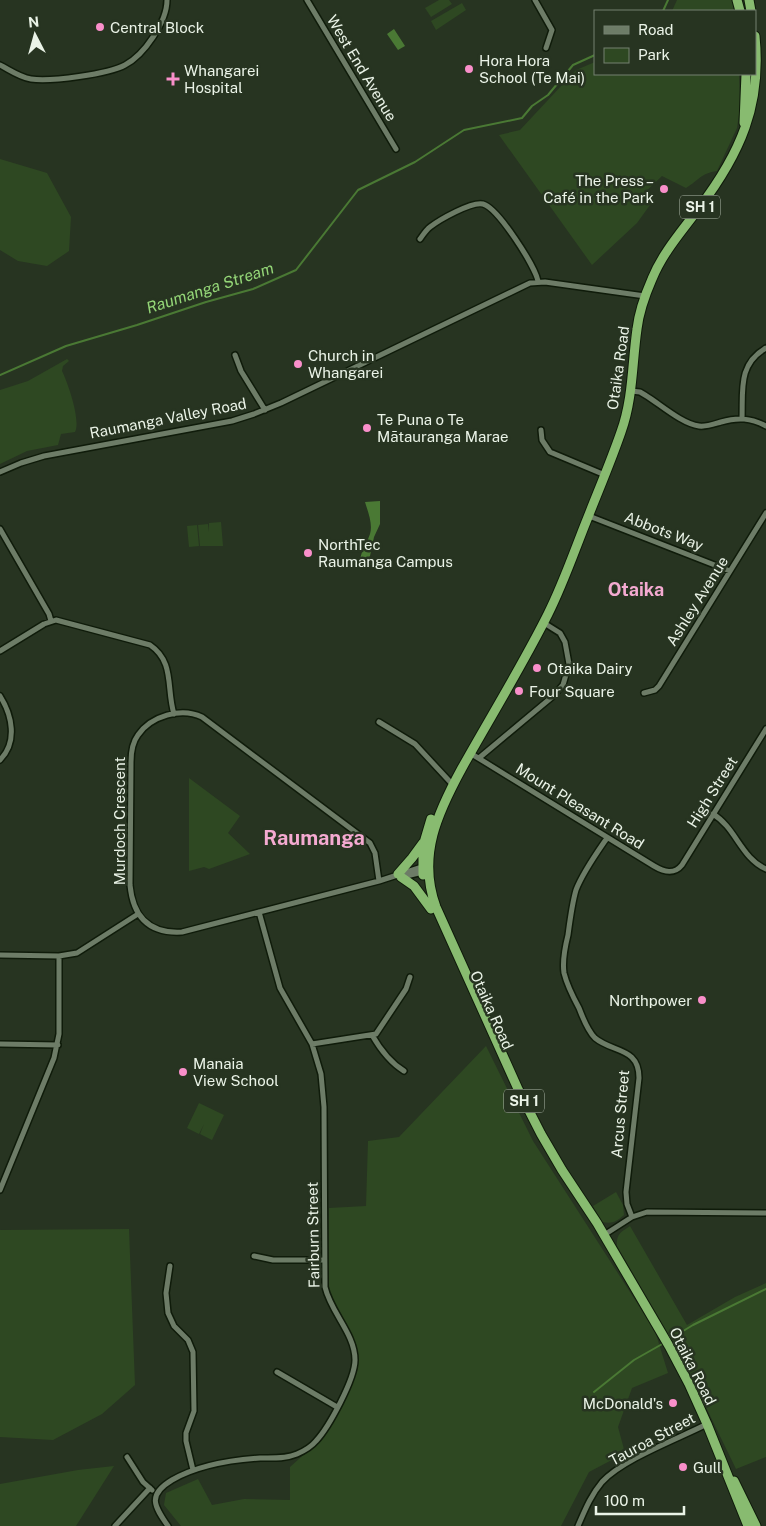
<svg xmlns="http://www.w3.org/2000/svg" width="766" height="1526" font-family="'Public Sans',sans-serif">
<rect width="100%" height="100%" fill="#273421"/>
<!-- green -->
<path fill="#2e4822" d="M439 0H449L452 4 431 17 425 8Z
M677 0H732L734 11H672Z
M462 3 466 10 436 30 431 21Z
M595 62V74H739L740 107 737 128 717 171C701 173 699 180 686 188L662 176 640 197 650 205 637 223 592 265 499 135 520 130 576 70Z
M0 159 47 173 71 217 69 251 47 266 18 261 0 250Z
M67 359 69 361 63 366 62 371C68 383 81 421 75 432L61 434 58 445 27 451 0 464V390L28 381Z
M221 522 223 546H200L198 525 208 524 209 532V523Z
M197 525 199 546 189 547 187 526Z
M189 778 240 816 228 833 250 854 209 869 204 867 189 871Z
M486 1046 533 1141 655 1331 668 1373 632 1388 618 1427 625 1453 589 1472 561 1526H181L164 1505 166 1493 198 1479 212 1505 244 1499 290 1500V1467L319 1441 358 1369 357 1346 328 1290 329 1208 366 1206 368 1141 399 1137Z
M199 1103 224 1115 212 1140 200 1134 204 1124 199 1134 187 1128Z
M616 1192 623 1205 624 1215C616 1222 612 1224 602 1222L593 1206Z
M630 1226 687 1325 735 1297 766 1283V1457L736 1469 684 1362 617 1246C616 1234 621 1232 630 1226Z
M129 1229 135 1385 102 1414 53 1440 0 1437V1230Z
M114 1466 76 1526H0V1484L78 1470Z"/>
<!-- water -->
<path fill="#4a7934" d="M394 29 405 46 398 50 387 34Z
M380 501V524L374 537 370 556 360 566C359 553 366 546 370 534 373 524 368 512 365 502Z"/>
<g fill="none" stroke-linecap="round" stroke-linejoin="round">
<!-- stream -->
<path stroke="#4a7934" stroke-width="2" d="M663 11 668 0
M0 375 66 346 137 325 206 302 253 289 296 270 358 190 415 162 464 130 522 118 532 106 548 95 573 65 595 55
M670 1339 693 1325 766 1289
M594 1392 634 1360 664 1343"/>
<defs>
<path id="minor" d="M307 0 396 149
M535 0 552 30 546 48
M0 65C10 70 19 77 31 79 50 82 109 74 125 65 144 55 167 22 167 0
M420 239C423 235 426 230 430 227 439 220 472 201 483 204 498 208 535 266 538 281
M235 355 241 371 265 410
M631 391 640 392 645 395C660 404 682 424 699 426 707 427 714 424 721 422 738 417 751 418 766 426
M742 418C743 390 738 364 766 348
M541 430 542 440 550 452 605 475
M0 472 21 463 44 456 232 421 254 414 281 403 530 283 545 282 645 296
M589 516 730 571
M0 529 49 614 51 621
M0 651 44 624 56 620 150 645C175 662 166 688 174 714
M644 693 655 690 659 686 766 513
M0 696C12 715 18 742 0 760
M379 722 415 744 453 785
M470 753 654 866C664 872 674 875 682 865L766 729
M479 758 552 697 563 685 569 664 565 642 560 633 544 623
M713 814C736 828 741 858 766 869
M607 838C596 854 583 872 576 890 572 904 570 920 568 935 565 947 562 960 564 973 567 985 573 997 579 1008 583 1018 587 1030 595 1038 613 1053 639 1047 639 1078L626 1192 627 1204 632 1217
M402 877 423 872
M379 881 375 853 370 843 202 717C181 707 151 716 138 735 132 743 131 752 131 762L130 885C133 917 149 934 182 932L379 881 419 868 425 869
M0 955 59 956 77 953 138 914
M372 1035C380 1049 391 1063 404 1071
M0 1044 58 1045
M312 1044 376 1034 406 989 410 977
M0 1190 54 1058 59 1034V956
M604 1235 632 1217 647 1212 766 1213
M254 1256 273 1260H324
M170 1266 166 1293 168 1313 174 1326 188 1340 193 1352 194 1411 186 1433V1441L193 1470
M277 1372 337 1407
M127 1457 143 1482 152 1490
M115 1526 150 1488
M168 1526C154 1506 147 1495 172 1480 198 1465 230 1460 260 1458 272 1458 285 1459 297 1454 304 1451 311 1447 316 1441 329 1427 355 1379 355 1360 355 1334 331 1313 325 1287L324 1107 321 1074 312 1044 280 988 259 912
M578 1526C585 1510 591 1495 602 1482 623 1459 678 1439 707 1424"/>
<path id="trunk" d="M737 0 740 11
M749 0 751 11
M744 123 746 74
M398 874 412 858 423 843
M423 875V846L431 819
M401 877 414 886 431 909
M734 1481 756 1526
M748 1526 707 1424 689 1384 669 1346 597 1223 562 1170 541 1134 518 1089 436 907C417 856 438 812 462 768 491 716 522 666 548 614 564 582 575 549 588 517 599 489 611 461 621 432 633 399 632 364 637 329 639 312 645 295 652 279 663 252 682 231 699 208 740 154 762 105 755 36"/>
</defs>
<!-- minor casing -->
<use href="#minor" stroke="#0f1b0a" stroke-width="8"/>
<!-- trunk casing -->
<use href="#trunk" stroke="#0f1b0a" stroke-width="11"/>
<!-- minor -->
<use href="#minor" stroke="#6d7c67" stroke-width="5"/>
<!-- trunk -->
<use href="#trunk" stroke="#88bb70" stroke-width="9"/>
</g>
<!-- markers -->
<g fill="#f98fca" stroke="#273421" stroke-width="2">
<circle cx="100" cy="27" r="5"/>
<circle cx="469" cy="69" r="5"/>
<path d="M170.5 71.5h5v5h5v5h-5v5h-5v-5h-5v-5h5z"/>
<circle cx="664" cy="189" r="5"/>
<circle cx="298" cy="364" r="5"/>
<circle cx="367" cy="428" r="5"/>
<circle cx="308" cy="553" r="5"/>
<circle cx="537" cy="668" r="5"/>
<circle cx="519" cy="691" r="5"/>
<circle cx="702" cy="1000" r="5"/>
<circle cx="183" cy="1072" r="5"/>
<circle cx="673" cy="1403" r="5"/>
<circle cx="683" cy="1467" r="5"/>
</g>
<g text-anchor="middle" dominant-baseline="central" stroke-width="5" stroke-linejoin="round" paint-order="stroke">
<!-- shield labels -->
<g fill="#273421" stroke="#b0baac" stroke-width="1">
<rect x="680" y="195.5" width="40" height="23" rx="4"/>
<rect x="504" y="1089.5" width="40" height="23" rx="4"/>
</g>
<g font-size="14" font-weight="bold" fill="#eaf3e7">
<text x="700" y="207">SH 1</text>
<text x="524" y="1101">SH 1</text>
</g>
<!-- poi labels -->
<g font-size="15" fill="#eaf3e7" stroke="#273421" text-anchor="start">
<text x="110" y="27">Central Block</text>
<text x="479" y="60">Hora Hora<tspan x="479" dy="17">School (Te Mai)</tspan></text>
<text x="184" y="70">Whangarei<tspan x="184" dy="17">Hospital</tspan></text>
<text x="654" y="180" text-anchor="end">The Press –<tspan x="654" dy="17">Café in the Park</tspan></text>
<text x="308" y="355">Church in<tspan x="308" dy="17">Whangarei</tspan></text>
<text x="377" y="419">Te Puna o Te<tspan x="377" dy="17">Mātauranga Marae</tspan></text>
<text x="318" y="544">NorthTec<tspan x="318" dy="17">Raumanga Campus</tspan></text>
<text x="547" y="668">Otaika Dairy</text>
<text x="529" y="691">Four Square</text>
<text x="692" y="1000" text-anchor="end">Northpower</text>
<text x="193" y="1063">Manaia<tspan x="193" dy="17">View School</tspan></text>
<text x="663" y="1403" text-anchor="end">McDonald's</text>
<text x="693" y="1467">Gull</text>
</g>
<!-- street labels -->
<g font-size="15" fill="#eaf3e7" stroke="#273421">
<text transform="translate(362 68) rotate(59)">West End Avenue</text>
<text transform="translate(618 368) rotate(-82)">Otaika Road</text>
<text transform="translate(168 418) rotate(-11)">Raumanga Valley Road</text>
<text transform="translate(664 531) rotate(21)">Abbots Way</text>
<text transform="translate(697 601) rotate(-58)">Ashley Avenue</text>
<text transform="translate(712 792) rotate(-58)">High Street</text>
<text transform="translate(580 806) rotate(32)">Mount Pleasant Road</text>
<text transform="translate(119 821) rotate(-90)">Murdoch Crescent</text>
<text transform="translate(492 1010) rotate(66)">Otaika Road</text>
<text transform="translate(620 1114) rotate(-85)">Arcus Street</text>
<text transform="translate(313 1235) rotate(-91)">Fairburn Street</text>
<text transform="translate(693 1366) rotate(63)">Otaika Road</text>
<text transform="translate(652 1439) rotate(-28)">Tauroa Street</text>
</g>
<!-- water labels -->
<g font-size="16" font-style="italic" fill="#94d677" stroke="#273421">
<text transform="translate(210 288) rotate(-18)">Raumanga Stream</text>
</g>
<!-- quarter labels -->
<g font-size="18" font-weight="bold" fill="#f4aad1" stroke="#273421">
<text x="636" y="589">Otaika</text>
</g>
<!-- district labels -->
<g font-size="20" font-weight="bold" fill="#f4aad1" stroke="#273421">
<text x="314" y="838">Raumanga</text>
</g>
</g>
<!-- legend -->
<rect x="594" y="10" width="162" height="65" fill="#273421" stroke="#758070"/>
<rect x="604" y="26" width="25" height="8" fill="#6d7c67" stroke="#758070"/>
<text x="638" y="35" font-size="15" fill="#eaf3e7">Road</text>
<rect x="604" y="48" width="25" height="15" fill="#2e4822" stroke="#758070"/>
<text x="638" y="60" font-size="15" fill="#eaf3e7">Park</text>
<!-- north arrow -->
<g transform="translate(35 35) rotate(354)" stroke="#273421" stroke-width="4" paint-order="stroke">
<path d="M0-4L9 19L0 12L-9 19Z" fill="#eaf3e7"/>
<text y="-8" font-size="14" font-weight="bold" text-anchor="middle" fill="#eaf3e7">N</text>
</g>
<!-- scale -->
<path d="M596 1506v8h88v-8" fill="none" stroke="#eaf3e7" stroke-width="2.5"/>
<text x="604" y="1506" font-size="15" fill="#eaf3e7" stroke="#273421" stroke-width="4" paint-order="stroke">100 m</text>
</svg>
